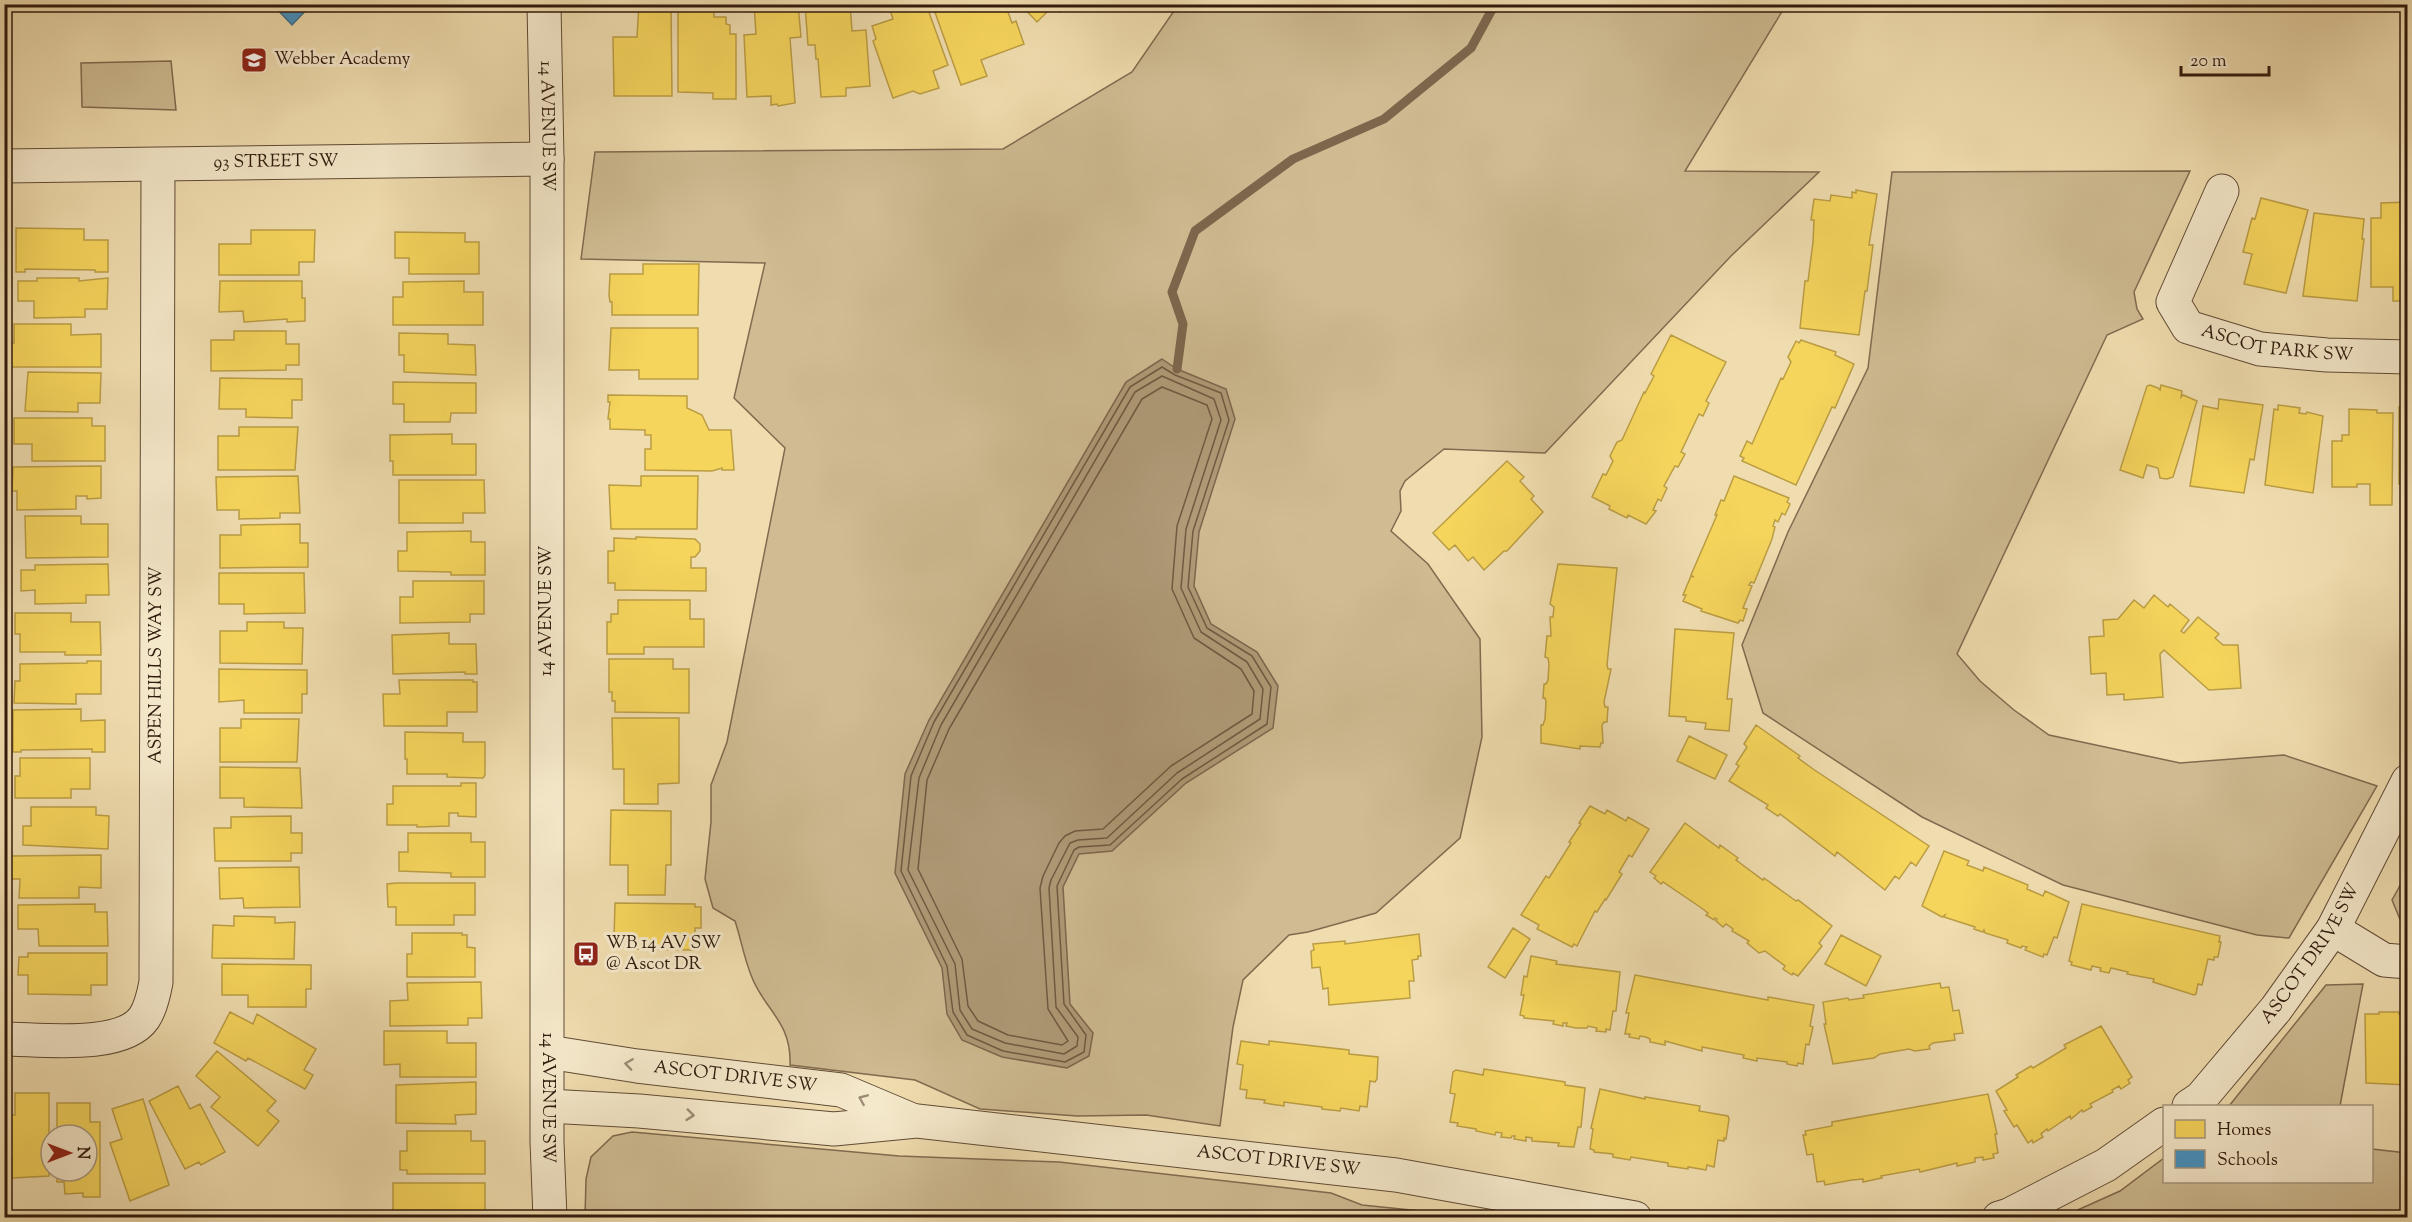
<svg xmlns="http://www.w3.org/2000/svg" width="2412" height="1222" font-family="'Sorts Mill Goudy',serif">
<rect width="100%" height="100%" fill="#f0ddaf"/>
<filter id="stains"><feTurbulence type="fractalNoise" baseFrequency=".00333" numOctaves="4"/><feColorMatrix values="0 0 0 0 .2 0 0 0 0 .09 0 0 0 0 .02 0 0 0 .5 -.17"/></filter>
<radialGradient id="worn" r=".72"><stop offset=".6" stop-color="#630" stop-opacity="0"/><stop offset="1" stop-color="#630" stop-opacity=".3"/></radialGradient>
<!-- green -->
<path fill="#cfbc93" stroke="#806b50" stroke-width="1.5" d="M1178 5H1786L1685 171 1819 172 1731 256 1545 453 1444 449 1405 481 1400 491 1401 511 1391 531 1428 564 1480 639 1482 737 1460 838 1376 913 1308 932 1289 935 1243 980 1233 1027 1220 1126 1146 1115 1077 1116 980 1109 915 1080 790 1065C792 1021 763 1009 751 975 744 958 741 939 735 921L713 908 705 879 711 822V785L727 742 785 448 734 398 765 263 581 259 595 152 1003 149 1132 72Z
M171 61 176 110 82 107 81 63Z
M2190 171 2134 292 2137 309 2143 319 2107 335 1957 654 1980 681 2014 710 2049 735 2180 763 2284 755 2377 786 2289 938 2257 935 2063 885 1922 817 1763 713 1742 645 1788 532 1868 368 1892 172Z
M2407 873 2408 925H2407L2402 924 2392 900Z
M2363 984 2340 1106H2229L2326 985Z
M632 1132 899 1156 1059 1162 1331 1193 1362 1205 1450 1214 1480 1212 1511 1217H585L586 1179 591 1157 613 1136Z
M2372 1149 2407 1153V1217H2062L2120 1191 2164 1158V1182H2372Z"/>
<!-- water -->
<path fill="#af9b78" stroke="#7c674d" stroke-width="1.5" d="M1162 359 1177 369 1226 389 1235 419 1199 532 1194 586 1211 624 1257 652 1278 686 1273 728 1186 783 1112 851 1079 854 1063 887 1070 1004 1093 1033 1089 1056 1067 1068 1002 1057 962 1040 947 1014 942 968 895 873 905 774 929 720 1126 382Z"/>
<!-- homes -->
<path fill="#f6d55c" stroke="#bb9d44" stroke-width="1.5" d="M639 4H671L672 96H614L613 37H637Z
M678 4H714V17H726V24L730 25V34H736V99H713V93L678 92Z
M754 4H798L801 37 790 38 795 103 778 106 777 104 771 105V96L747 97 744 35 756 34Z
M805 4H850L852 31 866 30 870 86 846 88V96L821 97 818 59H816L815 45H808Z
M888 4H926L948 65 933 71 939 88 920 94 913 91 893 98 873 41 876 39 872 26 893 19Z
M932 4H1005L1012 23 1016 21 1024 44 981 60 987 76 961 85Z
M1020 4H1067L1060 12 1054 5 1037 22Z
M1856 190 1877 194 1869 245H1873L1867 291H1865L1859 335 1800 328 1805 281H1808L1813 242 1814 220H1811L1814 199 1830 201 1831 195 1852 198V192L1856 193Z
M2261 198 2308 210 2286 293 2244 284 2252 254 2243 252 2252 218 2255 219Z
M2408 202V301H2393V287H2371V218H2381V203Z
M2314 213 2364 219 2362 239H2364L2357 301 2303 296Z
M16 228 84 229V240H108V272H95V270L25 269V272H16Z
M251 230H315L314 262H299V275H219V244H251Z
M395 232 465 233V242H479V274H409V258H395Z
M643 264H699L698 315H612V302H610L609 295 610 274H643Z
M37 278H79V281L108 278 107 309H85V317L34 318V301H18V281H37Z
M220 281H302V298H305V321L287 322V319L244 322 243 311 219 312Z
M464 281V292H483V325H393V297H403V282Z
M14 324H71V335L101 334V367H4V343H14Z
M611 328H698V379H639V370H609Z
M234 331H286V344H299V365H286V370L211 371V340H234Z
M399 333 448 334V344L475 345 476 375 404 372V355H399Z
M1671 335 1726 362 1706 401 1709 403 1703 416 1699 414 1681 452 1685 454 1678 467 1675 466 1664 486 1667 488 1661 501 1658 499 1653 510 1656 511 1646 524 1628 515 1627 518 1609 509 1610 506 1592 497 1603 474 1606 475 1613 461 1610 456 1617 442 1622 440 1644 392 1645 393 1654 376 1651 374Z
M1801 340 1836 352 1835 355 1854 364 1835 408 1832 407 1796 485 1742 461 1744 458 1740 456 1747 441 1752 444 1781 378 1783 379 1791 362 1788 357 1796 341 1799 343Z
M28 372 101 373 100 403H78V412L25 411Z
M220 378 302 379V400H292V418L246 417V409H219Z
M393 382 476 383V413H451L450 422H404V404H393Z
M2150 385 2158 388 2160 390 2161 385 2182 391 2181 397 2183 395 2197 401 2173 477 2167 479 2160 478 2158 468 2147 465 2143 478 2120 470 2147 386Z
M608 395 687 396V408L702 415 709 430H731L734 470H722V468L712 471 645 470V449H651V435H645V430L610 429V419H608L610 402H608Z
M2219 399 2263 405 2254 460 2250 459 2244 493 2190 486 2203 406 2218 409Z
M2278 405 2300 408 2299 413 2306 414 2307 412 2323 416 2313 493 2265 485 2274 409 2278 410Z
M2399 407H2408V496H2402V484H2399Z
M2349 409 2377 410V413H2393L2392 505H2370V484H2357V487H2332V441H2342V435H2349Z
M14 418H92V426H105V461H32V444H14Z
M239 427H298L295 470H218V436H239Z
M452 434V444H476V475H393V461H390V435Z
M1507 461 1524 477 1520 481 1534 496 1531 499 1543 512 1507 551H1504L1484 570 1473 557 1468 561 1455 545 1449 550 1433 533Z
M101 466V498L87 499V496H76V509L17 510V491H12L13 467Z
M298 476 300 513H280V518L239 519V510H217L216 477Z
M641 476H698L697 529H611L609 485 641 486Z
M1734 476 1789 498 1787 502 1790 504 1785 515 1782 513 1778 522 1775 520 1773 526 1775 527 1772 539 1754 583 1751 582 1749 585 1752 586 1743 608 1747 609 1743 621 1740 620 1738 623 1701 611 1702 609 1683 601 1686 595H1683L1691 576 1694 577 1691 575 1717 515H1715L1721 500 1724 501Z
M399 480H484L485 513H463V523H399Z
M25 516H81V524H108V557L26 558Z
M300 524V543H308V567L220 568V535H241V525Z
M471 531V542H485V575H451V572L398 571V551H407V532Z
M636 537 695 539 700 544V551L695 557H691V568H706V591L615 590V583H608V551H614V538L636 539Z
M108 564 109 595H86V603L35 604V590L21 591V570H35V565Z
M1558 564 1617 568 1607 665 1608 669H1611L1604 702 1605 707H1608L1607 722H1604L1602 725 1603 743H1601L1600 747 1580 746V749L1541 743V725H1543L1545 719 1546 702 1545 698H1543L1544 684H1546L1548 680 1549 664 1548 658 1545 657 1547 636H1551L1550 617H1553L1554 607 1550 604Z
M219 573H304L305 613 244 614V604H219Z
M413 581H484V614H470V622L400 623V597H413Z
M2154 595 2168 607 2170 604 2189 620 2181 631 2184 633 2198 617 2219 634 2215 638 2223 645H2238L2241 688 2209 690 2164 650 2160 654 2163 697 2124 700V694L2107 695 2106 673 2091 674 2089 637 2104 636 2103 620 2118 619 2134 600 2144 608Z
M618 600H690V619H704V647H644V654H607V622H611V614H618Z
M15 613H71V622H100L101 655H65V652H20V634H15Z
M247 622H284V628H303L302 664 220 663V631H247Z
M1675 629 1734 633 1727 699H1732L1729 731 1705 729 1706 723 1686 721V717L1669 716Z
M449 633V644H476L477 674H465V672L393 674 392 635Z
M609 659H673V669H689V713L615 712V701H612V692H609Z
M87 661H101V694H76V704L14 703 15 681H20V664L87 663Z
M219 669 307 670V694H302V713H244V700L219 702Z
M399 680H473V682H477V712H447V726H384L383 694H400Z
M81 709V721L105 720V752H92V749L21 750V752H13V710Z
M612 718H679V783L658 784V804H624V769H613Z
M241 719H299L297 762H220V728H241Z
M1756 725 1800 756 1798 758 1813 769 1929 846 1916 866 1911 862 1899 879 1895 876 1885 890 1837 852 1835 856 1780 814 1778 816 1766 808 1768 805 1729 781 1739 766 1736 764 1747 747 1744 744Z
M405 732 463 733V742H485V775L483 778 447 777V774H407V759H405Z
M1689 736 1727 755 1715 779 1677 761Z
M20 758H90V789H71V798H15V776H20Z
M220 767 300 768 302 808 244 807V798H220Z
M461 783H476V817L458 816V813H449V826L417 827V825H387V804H393V786H461Z
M1590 806 1605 814 1607 810 1626 821 1628 817 1649 829 1632 857 1629 855 1619 872 1622 874 1606 900 1605 899 1597 912 1595 911 1577 946 1574 944 1572 947 1537 929 1539 925 1521 915 1546 876 1549 878 1571 843 1569 842 1581 824 1579 823Z
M31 807H96V815L109 816 108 849 23 845V826H31Z
M611 810 671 811V865H666L665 895H628V865H610Z
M291 816V833H302V853H291V861H215L214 828H231V817Z
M1685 823 1719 848 1720 845 1738 858 1736 860 1763 880 1764 878 1796 901 1798 900 1832 926 1819 943 1822 946 1798 976 1793 973 1792 975 1783 969 1785 966 1765 951 1759 953 1747 943 1749 941 1732 931 1733 929 1726 924 1723 927 1716 921 1717 919 1715 918 1714 920 1706 915 1708 913 1700 907 1663 882 1661 884 1654 878 1656 876 1650 872Z
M408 833H471V842H485V877H451V873L399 871V852H408Z
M1944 851 1969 861 1967 865 1983 871 1984 867 2028 885 2027 889 2043 896 2045 891 2069 902 2057 938 2054 937 2047 955 2044 954 2043 957 2025 950 2027 947 2022 946 2021 948 2007 943 2008 940 1985 933 1984 930 1983 932 1974 929 1975 927 1944 917 1945 915 1942 917 1922 906Z
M101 855V888L79 887V898H19L20 879H11V856Z
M299 867 300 907 244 908 243 898 220 899 219 868Z
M396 883H475V915H454V925H396V907H388L387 884Z
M615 903 695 904V907H701V928H695V950L626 949 627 938H614Z
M95 904V912H107L108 946H39L38 929H18V905Z
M2082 904 2220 936 2219 942H2221L2218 957H2214V960L2208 959 2202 985 2198 984 2196 994 2194 995 2153 982 2154 979 2127 974 2128 972 2111 968 2109 973 2100 971 2101 968 2092 966 2091 970 2071 965 2072 962 2069 961Z
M234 916 275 917V923L295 922 294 959 212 958 213 925 234 926Z
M1513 928 1530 939 1505 978 1488 967Z
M412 933H462V935H467V947L475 948V977H407V954H412Z
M1419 934 1421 956H1418V959L1412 960 1414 981H1409L1410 998 1329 1005 1328 988 1323 989 1320 967 1312 968 1311 951 1314 950 1313 944 1345 941V944Z
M1841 935 1881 956 1866 986 1825 964Z
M28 953H107V985H91V995L28 994V975H18L19 957H28Z
M1531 956 1557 961 1556 964 1620 972 1616 1011H1613L1610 1030 1606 1029V1032L1596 1031 1597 1028 1588 1026 1587 1028H1576L1566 1026 1567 1023H1563V1026L1553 1024 1554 1021 1524 1018V1016L1520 1015 1524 995H1521L1524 976 1527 977Z
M222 964 311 965V989H306V1007H248V995H222Z
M1635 975 1768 1000V997L1814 1005 1810 1026 1813 1027 1809 1045 1806 1044 1803 1064 1798 1063 1797 1066 1787 1064V1062L1757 1058V1061L1743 1058 1744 1055 1702 1047V1051L1665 1041V1045L1650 1042V1039L1646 1037 1640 1036 1639 1039 1629 1037 1630 1034H1625L1629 1013H1626Z
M481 982 482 1018H468V1025L390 1026V1001L408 1000 407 983Z
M1940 983 1941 988 1949 987 1953 1011 1959 1010 1963 1033 1954 1034 1955 1040 1933 1043 1929 1046 1930 1049 1915 1051 1909 1049 1880 1054 1874 1058 1833 1064 1824 1024H1826L1823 1002 1848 998 1849 1000 1864 998 1863 995Z
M230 1012 253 1024 257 1014 316 1049 304 1070 313 1075 305 1089 248 1058 246 1061 214 1043Z
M2379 1012H2399V1014H2408V1085L2366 1083 2365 1014H2379Z
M2101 1026 2132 1077 2128 1080 2130 1083 2121 1089 2119 1086 2112 1090 2113 1092 2090 1104 2092 1107 2083 1112 2082 1110 2071 1119 2070 1116 2048 1131 2047 1129 2041 1134 2043 1137 2033 1143 2032 1140 2028 1143 2017 1125 2014 1127 2004 1111 2007 1110 1996 1091 2018 1077 2016 1075 2031 1066 2033 1068 2066 1048 2064 1045Z
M384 1031H447V1043H476V1077H400V1064L384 1065Z
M1241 1041 1269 1045V1041L1349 1050V1054L1378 1057 1377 1079 1375 1082 1370 1081 1367 1107 1360 1106 1359 1111 1341 1108 1340 1111 1322 1109V1107L1284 1102V1106L1264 1103 1265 1100 1246 1098 1247 1090 1240 1089 1243 1065 1237 1064Z
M217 1051 276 1101 267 1111 279 1121 258 1146 211 1107 220 1097 196 1076Z
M1484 1069 1565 1082V1085L1585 1088 1581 1127H1578L1574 1147 1558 1146 1559 1143 1532 1141V1138L1526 1137V1141L1514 1139 1515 1136H1512L1511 1138 1501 1137 1502 1133 1496 1132 1495 1135 1476 1131V1129L1457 1126 1458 1123 1450 1122 1455 1094 1450 1093 1453 1072 1456 1070 1483 1075Z
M476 1082V1114L455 1115 456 1124 396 1123V1085Z
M178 1086 190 1109 200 1104 225 1152 201 1165 199 1162 185 1169 149 1101Z
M1600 1089 1645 1099V1097L1700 1106 1699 1111 1728 1116 1729 1119 1726 1139 1724 1138V1141L1718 1140 1714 1167 1707 1165 1706 1170 1688 1167V1169L1668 1166V1163L1631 1157 1630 1160 1613 1157V1154L1594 1152V1150L1590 1149 1593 1129 1591 1128Z
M15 1093H49V1176L12 1178V1157H8V1115H15Z
M1988 1094 1997 1134H1995L1998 1153 1993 1154 1994 1158 1983 1160V1157L1975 1158V1162L1957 1166V1163L1920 1172 1919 1169 1881 1176 1882 1178 1863 1182V1179L1852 1180 1825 1185 1824 1181 1817 1182 1813 1154 1807 1155 1803 1135H1806L1805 1131 1832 1126V1122Z
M143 1099 169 1185 130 1201 110 1143 122 1139 112 1109Z
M57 1103H90V1122H100V1197H83V1193L65 1194 64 1182H57V1171H87V1135H57Z
M407 1131H471V1141H485V1174H407V1170H400V1151H407Z
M393 1183H485V1215H461V1218H393Z"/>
<!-- schools -->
<path fill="#4393c3" stroke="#3d6f8c" stroke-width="1.5" d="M272 4H312L292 25Z"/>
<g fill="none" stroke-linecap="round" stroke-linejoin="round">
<!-- shore -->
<path stroke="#705a42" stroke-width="1.5" d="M1162 367 1175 375 1221 393 1229 420 1193 531 1188 587 1207 628 1252 656 1271 687 1267 724 1182 779 1110 845 1079 847 1074 850 1057 886 1064 1004 1086 1035 1084 1052 1065 1062 1003 1051 967 1035 953 1012 947 966 901 871 911 776 934 722 1130 387Z
M1162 376 1214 399 1221 420 1186 529 1181 588 1201 632 1247 662 1263 689 1260 719 1177 773 1107 838 1078 840 1070 843 1051 880 1049 888 1056 1007 1078 1037 1077 1046 1064 1054 1005 1043 972 1029 960 1010 955 964 908 870 919 778 941 725 1135 392Z
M1162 387 1207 405 1212 419 1177 526 1172 589 1194 638 1241 669 1254 691 1252 714 1171 766 1103 829 1075 831 1065 836 1059 843 1043 876 1040 888 1048 1009 1068 1041 1062 1045 1008 1035 978 1021 968 1006 962 959 918 869 927 780 949 729 1142 399Z"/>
<!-- stream -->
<path stroke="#7c674d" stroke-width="9" d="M1177 369 1183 324 1172 292 1195 231 1293 159 1384 119 1471 48 1495 4"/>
<defs>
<g id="minor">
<path id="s1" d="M544 4 547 159V1142L550 1218"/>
<path id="s2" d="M4 166 547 159"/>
<path id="s3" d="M2222 191 2173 302 2188 327 2260 349 2327 355 2408 357"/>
<path d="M2333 929 2384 960 2408 962"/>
<path id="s4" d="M4 1039C40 1039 122 1050 144 1018 151 1008 154 993 156 982L158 166"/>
<path id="s5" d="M548 1052 637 1066 841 1090 912 1120"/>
<path id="s6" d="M548 1106 639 1111 834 1129 917 1121 1396 1175 1635 1218"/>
<path id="s7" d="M2189 1106 2201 1098 2276 1009 2333 929 2408 781"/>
<path d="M1999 1218 2009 1215 2106 1165 2164 1124"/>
</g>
</defs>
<!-- minor casing -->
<use href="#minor" stroke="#604b36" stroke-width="35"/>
<!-- minor -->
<use href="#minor" stroke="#f5e9cb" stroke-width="33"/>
</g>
<!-- one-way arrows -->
<defs><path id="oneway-chevron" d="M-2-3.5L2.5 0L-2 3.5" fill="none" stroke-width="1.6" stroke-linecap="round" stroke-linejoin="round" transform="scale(1.5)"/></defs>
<g stroke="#9c8c76">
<use href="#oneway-chevron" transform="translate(629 1064) rotate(-172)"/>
<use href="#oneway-chevron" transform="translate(863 1099) rotate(-157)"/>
<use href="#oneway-chevron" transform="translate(690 1115) rotate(6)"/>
</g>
<!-- icons -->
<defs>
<symbol id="school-square" viewBox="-11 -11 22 22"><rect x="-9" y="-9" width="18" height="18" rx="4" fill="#8f2418" stroke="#f5e9cb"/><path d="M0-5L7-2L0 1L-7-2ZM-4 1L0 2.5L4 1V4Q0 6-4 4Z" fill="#fff"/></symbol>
<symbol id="bus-square" viewBox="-11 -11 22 22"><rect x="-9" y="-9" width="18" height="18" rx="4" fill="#8f2418" stroke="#f5e9cb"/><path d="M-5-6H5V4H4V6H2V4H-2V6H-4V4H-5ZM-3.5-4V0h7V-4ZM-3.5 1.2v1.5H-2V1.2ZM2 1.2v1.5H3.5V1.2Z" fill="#fff"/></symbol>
</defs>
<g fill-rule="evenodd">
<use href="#school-square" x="239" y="45" width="30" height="30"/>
<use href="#bus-square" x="571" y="939" width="30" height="30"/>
</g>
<g text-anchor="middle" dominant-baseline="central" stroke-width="6" stroke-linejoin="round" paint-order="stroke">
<!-- poi labels -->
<g font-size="18" fill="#301a0d" stroke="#f5e9cb" text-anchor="start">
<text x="274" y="60">Webber Academy</text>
<text x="606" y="944">WB 14 AV SW<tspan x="606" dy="21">@ Ascot DR</tspan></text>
</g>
<!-- street labels -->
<g font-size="18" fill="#301a0d" stroke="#f5e9cb">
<text stroke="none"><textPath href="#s1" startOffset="122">14 AVENUE SW</textPath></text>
<text stroke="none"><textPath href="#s2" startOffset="272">93 STREET SW</textPath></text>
<text stroke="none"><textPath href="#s3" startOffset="242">ASCOT PARK SW</textPath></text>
<text transform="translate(547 611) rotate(-90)">14 AVENUE SW</text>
<text stroke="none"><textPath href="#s4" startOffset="501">ASPEN HILLS WAY SW</textPath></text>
<text stroke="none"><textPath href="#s7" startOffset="196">ASCOT DRIVE SW</textPath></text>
<text stroke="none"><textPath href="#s5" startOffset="189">ASCOT DRIVE SW</textPath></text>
<text stroke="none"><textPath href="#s1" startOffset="1094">14 AVENUE SW</textPath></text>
<text stroke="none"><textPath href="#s6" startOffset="734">ASCOT DRIVE SW</textPath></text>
</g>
</g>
<!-- margin -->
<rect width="2412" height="1222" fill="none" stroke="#f0ddaf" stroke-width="24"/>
<rect x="6" y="6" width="2400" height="1210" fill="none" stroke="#301a0d" stroke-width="3"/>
<rect x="12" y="12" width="2388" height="1198" fill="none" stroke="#301a0d" stroke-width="1.5"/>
<!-- legend -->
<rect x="2163" y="1105" width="210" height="78" fill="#f5e9cb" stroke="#a6967f" stroke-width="1.5"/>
<rect x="2175" y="1120" width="30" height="18" fill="#f6d55c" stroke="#a6967f" stroke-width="1.5"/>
<text x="2217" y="1135" font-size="18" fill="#301a0d">Homes</text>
<rect x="2175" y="1150" width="30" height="18" fill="#4393c3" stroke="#a6967f" stroke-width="1.5"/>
<text x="2217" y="1165" font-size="18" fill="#301a0d">Schools</text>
<!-- north arrow -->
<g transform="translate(69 1153) rotate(90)"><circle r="28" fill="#f5e9cb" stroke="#a6967f" stroke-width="1.5"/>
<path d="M0-4.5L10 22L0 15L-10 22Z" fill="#8f2418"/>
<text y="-9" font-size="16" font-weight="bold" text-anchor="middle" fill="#301a0d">N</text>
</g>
<!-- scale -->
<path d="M2181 66v9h88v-9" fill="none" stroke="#301a0d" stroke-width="3"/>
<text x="2190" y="66" font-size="18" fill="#301a0d" stroke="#f5e9cb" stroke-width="4.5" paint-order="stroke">20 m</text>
<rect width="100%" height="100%" filter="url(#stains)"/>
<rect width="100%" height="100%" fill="url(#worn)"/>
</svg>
